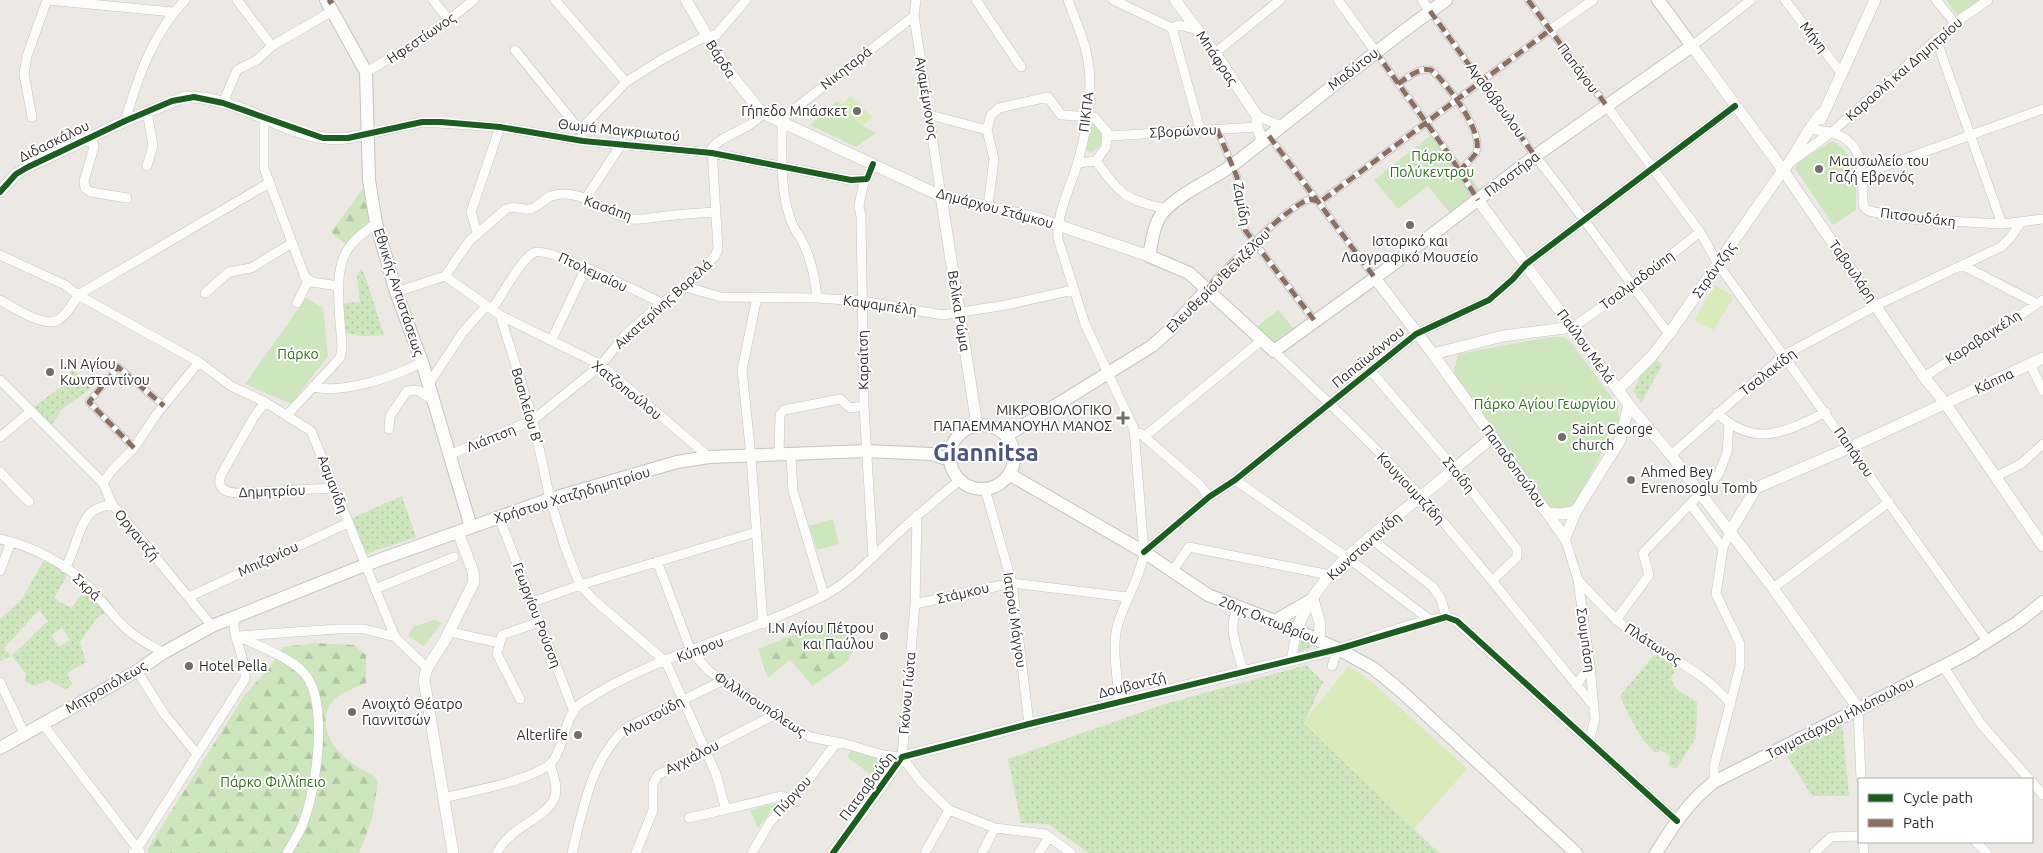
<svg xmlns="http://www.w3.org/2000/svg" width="2043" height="853" font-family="Ubuntu,sans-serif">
<defs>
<pattern id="grass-dots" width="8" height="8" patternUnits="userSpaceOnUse" patternTransform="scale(1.25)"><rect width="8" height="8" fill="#cee6be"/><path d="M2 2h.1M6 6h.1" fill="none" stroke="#b1c6a4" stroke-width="1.8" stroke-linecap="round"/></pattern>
<pattern id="forest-firs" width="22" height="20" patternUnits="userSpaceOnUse" patternTransform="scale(1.25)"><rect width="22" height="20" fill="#cee6be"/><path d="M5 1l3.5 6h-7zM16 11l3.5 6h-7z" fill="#b1c6a4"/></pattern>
</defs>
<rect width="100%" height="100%" fill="#ece8e4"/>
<!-- grass -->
<path fill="url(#grass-dots)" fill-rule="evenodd" d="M361 269 365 276 384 335 364 336 344 333V303L360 302 357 276Z
M1657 360 1662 365 1641 403 1633 390 1642 373Z
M73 370 94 386 62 409 51 426 33 408 71 379 67 374Z
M402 496 416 537 366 554 352 518Z
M48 553 72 567 54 598 71 608 91 582 114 606 96 619 80 642 86 662 67 673 72 684 66 690 49 680 33 686 25 681 26 674 12 656 0 661V619L22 599ZM39 610 48 621 11 656 4 648ZM62 628 70 640 59 647 51 635Z
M1302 636 1322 643 1298 652Z
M1654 655 1678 664 1671 679 1676 689 1697 702 1696 738 1676 769 1669 766 1670 756 1660 750 1657 753C1644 748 1626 710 1620 696Z
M1306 665 1323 682 1304 723 1439 853H1088L1049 824 1021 823 1008 759 1165 704Z
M1842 722 1849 796H1812L1785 753Z"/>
<!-- forest -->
<path fill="url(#forest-firs)" d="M369 180 376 223 349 247 331 232Z
M830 620 834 628 844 624 852 652 848 661 813 686 790 660 768 678 758 649Z
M317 643 354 645 366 655V683C356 687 339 693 332 702 310 732 348 766 374 775L378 782 372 819 359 853H149L147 850 244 696 270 667 283 647Z"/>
<!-- park -->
<path fill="#cee6be" d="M1946 0H1980L1957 15Z
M837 101 863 126 876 133 856 147 810 125Z
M1090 122 1096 125 1102 136 1101 145 1092 152 1085 150Z
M1436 131 1480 190 1450 213 1428 186 1398 209 1374 180Z
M1832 141C1859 154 1856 184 1856 210L1833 225 1795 168 1799 161Z
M306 298 323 308 328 356 291 404 245 384Z
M1278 310 1295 330 1270 349 1253 330Z
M1549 337H1564L1573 345 1618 406 1619 420 1573 509 1548 508 1453 376 1458 354Z
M833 519 839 544 817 550 809 526Z
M435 620 442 623 424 646 408 636 414 626Z
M853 747 889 765 878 780 847 757Z
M777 803 758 828 750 810Z"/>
<!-- pitch -->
<path fill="#d9eabb" d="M850 96 872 117 863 126 842 105Z
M1715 285 1734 297 1713 330 1694 320Z
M1349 666 1372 682 1467 769 1414 829 1303 723Z"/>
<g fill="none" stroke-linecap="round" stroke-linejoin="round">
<defs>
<path id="pedestrian" d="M1528 0 1606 105
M1430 11 1535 156
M1375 51 1450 156 1478 200
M1398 84C1408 77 1419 67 1431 70 1447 83 1485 133 1476 153 1472 159 1465 165 1460 170
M1217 129 1237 177 1245 230 1314 320
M1269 136 1375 278
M1208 288C1224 270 1290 204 1310 199L1320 202 1550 30
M134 448 89 402 118 367 164 406"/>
<path id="minor" d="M47 0 173 12
M237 0 272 46
M433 0 449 20
M555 0 626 82
M916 0 914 16 941 196
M976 0 1021 67
M1068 0C1074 17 1082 34 1086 51 1095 86 1087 130 1077 165 1070 188 1056 215 1058 239L1085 324 1134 429 1144 552C1141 576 1125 600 1118 624 1111 645 1118 679 1119 701
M1113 0 1172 28 1179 25 1198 30
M1338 0 1375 51
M1422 0 1430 11
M1785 0 1842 74
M1936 0 1955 23
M1172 28 1200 129
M1550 30 1593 0
M1936 39 2002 224
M1692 46 1751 0
M515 50 582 133
M1215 53 1280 0
M366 72 425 38 474 0
M223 103 237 70 257 60 272 46 332 11
M1606 105 1700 232 1718 264 1988 642
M147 112 153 145 147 166
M930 115 987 130 991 115 999 108 1048 97 1061 115 1094 117 1107 132 1106 147 1096 161 1078 163
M1257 116 1281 126
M32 117 24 74 27 56 47 0
M264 117V168L305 277 312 282 338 286
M125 121C138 77 153 33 185 0
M987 130 994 159 988 207
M1816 130C1863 133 1863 164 1863 202L1864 207 1869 211 1910 219 2002 224 2043 219
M368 134 422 122 500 127 583 141 712 153 851 180 867 179 873 164
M1109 136 1257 127
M84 140 93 143 94 147 84 181 85 188 91 192 127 198
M583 141V127L626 82 661 60 702 38 716 35 746 0
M1535 156C1582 214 1623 275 1669 334
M1096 161C1121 195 1124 199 1166 209
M1792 161 1833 131 1955 23 1988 0
M1863 174 2043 109
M864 181 859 206 861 216 864 406 873 557
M586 198 622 143
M477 232 471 212 500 127
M0 255 65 285 78 295 199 362 231 386 265 402 311 431 395 637
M1962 265 2036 303
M445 276 470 240 506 209C515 204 526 213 535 207 541 204 544 199 551 196 581 186 604 214 631 219 643 220 654 217 666 216 682 214 699 213 716 212
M686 287 721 297 817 298 862 301 943 315 1006 305 1073 290
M396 292 445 276 500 315 601 365 709 457
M205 293 229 272 251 268 292 243
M757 297 742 370 751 456 763 624
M817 298C815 277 811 257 801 239 797 232 792 226 790 218 780 188 782 155 782 123L779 121 914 16
M0 300C13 307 44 328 58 320 67 315 73 303 78 295L269 183
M297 303 308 281
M492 309C503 294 519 262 533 253 546 244 643 295 662 303
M500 315 533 420 550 499 565 547 580 585 593 599 666 662 716 774 726 810
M1573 327 1632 286 1700 232
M552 339 586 268
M1274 351C1324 398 1375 446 1422 498 1482 565 1536 637 1594 706
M2030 364 2043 391
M1371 371 1454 468 1517 549V557L1493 580
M1924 377 2043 300
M0 380 103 483 112 504 212 626
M428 385 463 332 486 306
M313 387C343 394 395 377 422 362
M265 402 254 417 221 475C216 490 227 493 240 493L333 488
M1717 413C1755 449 1786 432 1826 412
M287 415 340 358 342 348C341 320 331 269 350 246 357 237 368 230 376 223
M389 429 390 416 407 391 418 390 432 400
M1140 433 1200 485 1209 497
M1145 436 1262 340
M0 437 31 411
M449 455 533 420 601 365 626 334 662 303 686 287 715 256 718 249 712 148C725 132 751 131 762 113
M779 455 780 415 784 410 840 399 850 408 864 406
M1671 455 1783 356 1877 305 2001 247 2011 237 2021 222
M791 456 793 491 824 595
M0 472 29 502
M1995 477 2021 464 2043 444
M1235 480 1348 558 1430 620
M103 483 112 470 134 448 156 415 199 362
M985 489 1012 583 1029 724
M1691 505 1723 548
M917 515 915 604 902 757 920 781 949 810 995 828 1045 834 1071 853
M499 517 574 712
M1370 538 1433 587 1441 599 1446 617
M1565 538 1578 580 1590 666 1595 719 1589 742
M0 539C31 546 66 563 88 586 102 600 115 620 130 632 140 640 152 646 163 653
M1144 552 1209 497 1235 480 1416 334 1489 300 1513 279 1526 264 1735 106
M657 561 691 651 709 671 810 737 846 744 883 755 902 757
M65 568C75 553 79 521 93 511 98 507 106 506 112 504
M0 571 11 542
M1172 572 1189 547 1330 575
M1578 580C1597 600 1616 622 1639 638 1675 662 1701 669 1731 704
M1773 588 1889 502
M375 589 454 557
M189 597 348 523
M533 602 580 585 756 532
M915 604 1012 583 1127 597
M1239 608C1225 625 1239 652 1243 671
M1616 620 1649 575 1643 553 1718 475 1727 453 1729 424
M450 632 500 643
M237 636C258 646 288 656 304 673 330 701 316 793 302 826 298 835 292 844 287 853
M238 636 338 629H364L395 637 427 668
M1291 660 1297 630
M1332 666 1338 649C1361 642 1433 613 1452 618L1677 821
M1943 666 1981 724 2029 779
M137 671 165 715 196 753
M0 682 24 733
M1576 685 1590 666
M520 699 497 654 502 635 539 622
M1858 708 1861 779
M42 723 140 852
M1714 782V766L1740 666V644L1716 594 1723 548 1730 532
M2032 782 2043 795
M443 798C467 792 544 779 555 758 565 741 565 713 583 702 655 655 747 635 825 595 853 580 876 553 899 532 919 514 939 497 960 480
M689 818 782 796 789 799
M1863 842 1864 853
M1976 842 1987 853
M133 853 137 849 245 679C247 659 230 635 235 618
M497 853C509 827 544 820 554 799 559 788 553 775 550 764
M572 853C583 809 591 760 626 728L722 681
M636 853 653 810V784L658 775 774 715
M752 853 770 822 809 779 837 742
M925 853 949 810
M982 853 995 828
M1039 853 1049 837
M1814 853 1831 837 1859 836"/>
<path id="tertiary" d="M686 0 726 68 762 113 941 196 1037 218 1149 256
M1175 0 1215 53 1257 116V127L1263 142
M1692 46 1783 170 1924 377 1945 403 2043 546
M1821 119 1875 0
M0 192 16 174 28 167 125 121 185 97C235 95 277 132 325 138 340 140 353 137 368 134
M941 196 977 425
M1478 200 1629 405 1671 455 1773 588 1858 708
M1375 278 1433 354 1565 538
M1433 354 1503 336 1573 327
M1618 390 1652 356 1669 334 1783 170C1800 152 1805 129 1823 112
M1548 513 1562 514 1576 511
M1730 532 1756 488 1851 447 2043 358
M1565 538 1576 511 1620 440 1629 405
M1313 599 1320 624 1319 640
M1297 630C1316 572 1374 535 1419 498 1444 478 1468 457 1493 437
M453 853 424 680 427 668 444 642 474 582 473 571 458 532
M833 853 902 757 1029 724 1338 649"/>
<path id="secondary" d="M326 0 366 72 369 180 376 223 396 292 422 362 471 527
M1446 0C1374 51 1307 107 1238 161 1215 179 1186 189 1165 210 1154 221 1152 241 1149 256L1189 273 1274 351 1375 278 1535 156 1692 46 1658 0
M950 457a32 32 0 1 1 64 0a32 32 0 1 1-64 0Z
M1006 436 1152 346 1171 329 1208 288
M1009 474 1144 552 1208 595 1275 621 1338 649 1373 668 1401 691 1576 853
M1275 621 1313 599
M0 748 137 671 163 653 212 626 365 565 550 499 677 462 709 457 866 451 932 454 950 460
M1656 853C1673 826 1689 801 1714 782L1969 653 2018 622 2043 602"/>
</defs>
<!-- pedestrian casing -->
<use href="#pedestrian" stroke="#c5c4c5" stroke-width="8"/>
<!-- minor casing -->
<use href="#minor" stroke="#c5c4c5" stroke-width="10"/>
<!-- tertiary casing -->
<use href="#tertiary" stroke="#c5c4c5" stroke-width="12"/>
<!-- secondary casing -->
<use href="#secondary" stroke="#c5c4c5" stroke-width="14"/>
<!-- pedestrian -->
<use href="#pedestrian" stroke="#fcfcfb" stroke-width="6"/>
<!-- minor -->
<use href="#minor" stroke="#fcfcfb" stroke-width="9"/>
<!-- tertiary -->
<use href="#tertiary" stroke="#fcfcfb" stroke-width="11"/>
<!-- secondary -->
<use href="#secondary" stroke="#fcfcfb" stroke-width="12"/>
<!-- quiet -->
<path stroke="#8d6e63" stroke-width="5" stroke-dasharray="10 5" stroke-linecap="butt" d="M1528 0 1606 105
M328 3 333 0
M1430 11 1535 156
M1375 51 1450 156 1478 200
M1398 84C1408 77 1419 67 1431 70 1447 83 1485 133 1476 153 1472 159 1465 165 1460 170
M1217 129 1237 177 1245 230 1314 320
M1269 136 1375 278
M1208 288C1224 270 1290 204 1310 199L1320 202 1550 30
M134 448 89 402 118 367 164 406"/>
<defs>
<path id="cycleway" d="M0 192 16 174 28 167 125 121 172 101 194 97 223 103 323 138H348L422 122H441L500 127 583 141 712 153 851 180 867 179 873 164
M1144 552 1209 497 1235 480 1416 334 1489 300 1513 279 1526 264 1735 106
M833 853 902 757 1029 724 1338 649 1446 617 1457 621 1677 821"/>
</defs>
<!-- cycleway casing -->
<use href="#cycleway" stroke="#fff" stroke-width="9"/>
<!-- cycleway -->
<use href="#cycleway" stroke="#1b5e20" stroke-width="6"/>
</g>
<!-- markers -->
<g fill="#706f6e" stroke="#fff" stroke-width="2">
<circle cx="857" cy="111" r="5"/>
<circle cx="1819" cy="169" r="5"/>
<circle cx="1410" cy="225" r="5"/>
<circle cx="50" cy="372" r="5"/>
<path d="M1120.5 410.5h5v5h5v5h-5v5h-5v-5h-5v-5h5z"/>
<circle cx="1562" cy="437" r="5"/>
<circle cx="1631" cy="480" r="5"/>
<circle cx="884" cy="636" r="5"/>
<circle cx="189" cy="666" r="5"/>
<circle cx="352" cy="712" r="5"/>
<circle cx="578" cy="735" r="5"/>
</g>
<g text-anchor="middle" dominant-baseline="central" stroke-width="4" stroke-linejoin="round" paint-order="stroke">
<!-- street labels -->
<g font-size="14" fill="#2e2e2e" stroke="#fff">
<text transform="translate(1814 37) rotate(52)">Μήνη</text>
<text transform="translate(421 38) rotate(-34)">Ηφεστίωνος</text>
<text transform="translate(1217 58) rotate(56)">Μπάφρας</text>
<text transform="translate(721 59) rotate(57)">Βάρδα</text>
<text transform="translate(846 68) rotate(-38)">Νικηταρά</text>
<text transform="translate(1578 68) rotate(53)">Παπάγου</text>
<text transform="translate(1353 69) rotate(-38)">Μαδύτου</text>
<text transform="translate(1904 69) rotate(-41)">Καραολή και Δημητρίου</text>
<text transform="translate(927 98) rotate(81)">Αγαμέμνονος</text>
<text transform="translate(1496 100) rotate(54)">Αγαθόβουλου</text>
<text transform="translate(1086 112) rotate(-83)">ΠΙΚΠΑ</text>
<text transform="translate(619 130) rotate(6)">Θωμά Μαγκριωτού</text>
<text transform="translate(1183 131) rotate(-3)">Σβορώνου</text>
<text transform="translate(54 141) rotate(-26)">Διδασκάλου</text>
<text transform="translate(1512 174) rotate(-37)">Πλαστήρα</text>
<text transform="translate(1242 204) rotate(80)">Ζαμίδη</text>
<text transform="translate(608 208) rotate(20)">Κασάπη</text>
<text transform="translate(995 208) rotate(15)">Δημάρχου Στάμκου</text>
<text transform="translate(1918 217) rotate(7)">Πιτσουδάκη</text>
<text transform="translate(1714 270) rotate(-55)">Στράντζης</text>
<text transform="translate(1853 271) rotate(55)">Ταβουλάρη</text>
<text transform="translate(593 272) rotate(25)">Πτολεμαίου</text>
<text transform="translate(1637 280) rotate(-37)">Τσαλμαδούπη</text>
<text transform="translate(1218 281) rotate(-45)">Ελευθερίου Βενιζέλου</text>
<text transform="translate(399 292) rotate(72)">Εθνικής Αντιστάσεως</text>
<text transform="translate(663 304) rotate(-42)">Αικατερίνης Βαρελά</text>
<text transform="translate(880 305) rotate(8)">Καψαμπέλη</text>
<text transform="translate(959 311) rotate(81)">Βελίκα Ρώμα</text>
<text transform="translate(1983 337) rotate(-33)">Καραβαγκέλη</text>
<text transform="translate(1586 346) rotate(54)">Παύλου Μελά</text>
<text transform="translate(1368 357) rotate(-39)">Παπαϊωάννου</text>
<text transform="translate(863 360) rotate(-91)">Καραίτση</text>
<text transform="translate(1768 372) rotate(-38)">Τσαλακίδη</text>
<text transform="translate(1994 381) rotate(-25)">Κάππα</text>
<text transform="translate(627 390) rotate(39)">Χατζοπούλου</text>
<text transform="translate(527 406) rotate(74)">Βασιλείου Β'</text>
<text transform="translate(491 438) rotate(-22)">Λιάπτση</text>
<text transform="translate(1854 452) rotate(55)">Παπάγου</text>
<text transform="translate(1514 466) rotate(54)">Παπαδοπούλου</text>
<text transform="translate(1459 475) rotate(51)">Στοίδη</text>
<text transform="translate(333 484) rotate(69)">Ασμανίδη</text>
<text transform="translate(1411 488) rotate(47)">Κουγιουμτζίδη</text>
<text transform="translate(272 491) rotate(-2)">Δημητρίου</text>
<text transform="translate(572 495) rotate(-17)">Χρήστου Χατζηδημητρίου</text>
<text transform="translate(137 535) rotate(51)">Οργαντζή</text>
<text transform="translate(1364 546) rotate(-42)">Κωνσταντινίδη</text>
<text transform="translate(268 559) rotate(-25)">Μπιζανίου</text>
<text transform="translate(87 587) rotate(43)">Σκρά</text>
<text transform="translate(963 593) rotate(-13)">Στάμκου</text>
<text transform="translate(537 615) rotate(69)">Γεωργίου Ρούσση</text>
<text transform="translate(1015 620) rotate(82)">Ιατρού Μάγγου</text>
<text transform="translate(1269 620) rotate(22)">20ης Οκτωβρίου</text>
<text transform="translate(1586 640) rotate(82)">Σουμπάση</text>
<text transform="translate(1653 644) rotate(33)">Πλάτωνος</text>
<text transform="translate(700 649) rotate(-21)">Κύπρου</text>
<text transform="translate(1132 685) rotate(-14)">Δουβαντζή</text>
<text transform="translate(106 687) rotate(-30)">Μητροπόλεως</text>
<text transform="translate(907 693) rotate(-85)">Γκόνου Γιώτα</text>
<text transform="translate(760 704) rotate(33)">Φιλλιπουπόλεως</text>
<text transform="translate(653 716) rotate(-29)">Μουτούδη</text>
<text transform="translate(1840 718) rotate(-27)">Ταγματάρχου Ηλιόπουλου</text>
<text transform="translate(692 757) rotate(-27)">Αγχιάλου</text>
<text transform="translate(867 786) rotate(-53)">Πατσαβούδη</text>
<text transform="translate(792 796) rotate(-48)">Πύργου</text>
</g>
<!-- poi labels -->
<g font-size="14" fill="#2e2e2e" stroke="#fff" text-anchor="start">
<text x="847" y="111" text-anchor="end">Γήπεδο Μπάσκετ</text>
<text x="1829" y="161">Μαυσωλείο του<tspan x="1829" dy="16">Γαζή Εβρενός</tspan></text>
<text x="1410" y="241" text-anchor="middle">Ιστορικό και<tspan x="1410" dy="16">Λαογραφικό Μουσείο</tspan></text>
<text x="60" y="364">Ι.Ν Αγίου<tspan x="60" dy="16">Κωνσταντίνου</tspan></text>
<text x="1112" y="410" text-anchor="end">ΜΙΚΡΟΒΙΟΛΟΓΙΚΟ<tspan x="1112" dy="16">ΠΑΠΑΕΜΜΑΝΟΥΗΛ ΜΑΝΟΣ</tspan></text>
<text x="1572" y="429">Saint George<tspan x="1572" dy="16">church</tspan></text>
<text x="1641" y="472">Ahmed Bey<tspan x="1641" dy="16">Evrenosoglu Tomb</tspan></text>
<text x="874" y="628" text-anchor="end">Ι.Ν Αγίου Πέτρου<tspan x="874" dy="16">και Παύλου</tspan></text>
<text x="199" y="666">Hotel Pella</text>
<text x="362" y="704">Ανοιχτό Θέατρο<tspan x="362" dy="16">Γιαννιτσών</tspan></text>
<text x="568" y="735" text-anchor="end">Alterlife</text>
</g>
<!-- park labels -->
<g font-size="14" fill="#2c6e1b" stroke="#fff">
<text x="1432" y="156">Πάρκο<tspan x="1432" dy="16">Πολύκεντρου</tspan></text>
<text x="298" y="354">Πάρκο</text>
<text x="1545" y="404">Πάρκο Αγίου Γεωργίου</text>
<text x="273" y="782">Πάρκο Φιλλίπειο</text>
</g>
<!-- town labels -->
<g font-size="24" font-weight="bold" fill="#4d5680" stroke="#fff">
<text x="986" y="452">Giannitsa</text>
</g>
</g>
<!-- legend -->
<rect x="1858" y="778" width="175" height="65" fill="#ffffff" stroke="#ababab"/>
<rect x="1868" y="794" width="25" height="8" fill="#1b5e20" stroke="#ababab"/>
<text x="1903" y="803" font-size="15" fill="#2e2e2e">Cycle path</text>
<rect x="1868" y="819" width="25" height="8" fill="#8d6e63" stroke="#ababab"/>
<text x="1903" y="828" font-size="15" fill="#2e2e2e">Path</text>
</svg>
